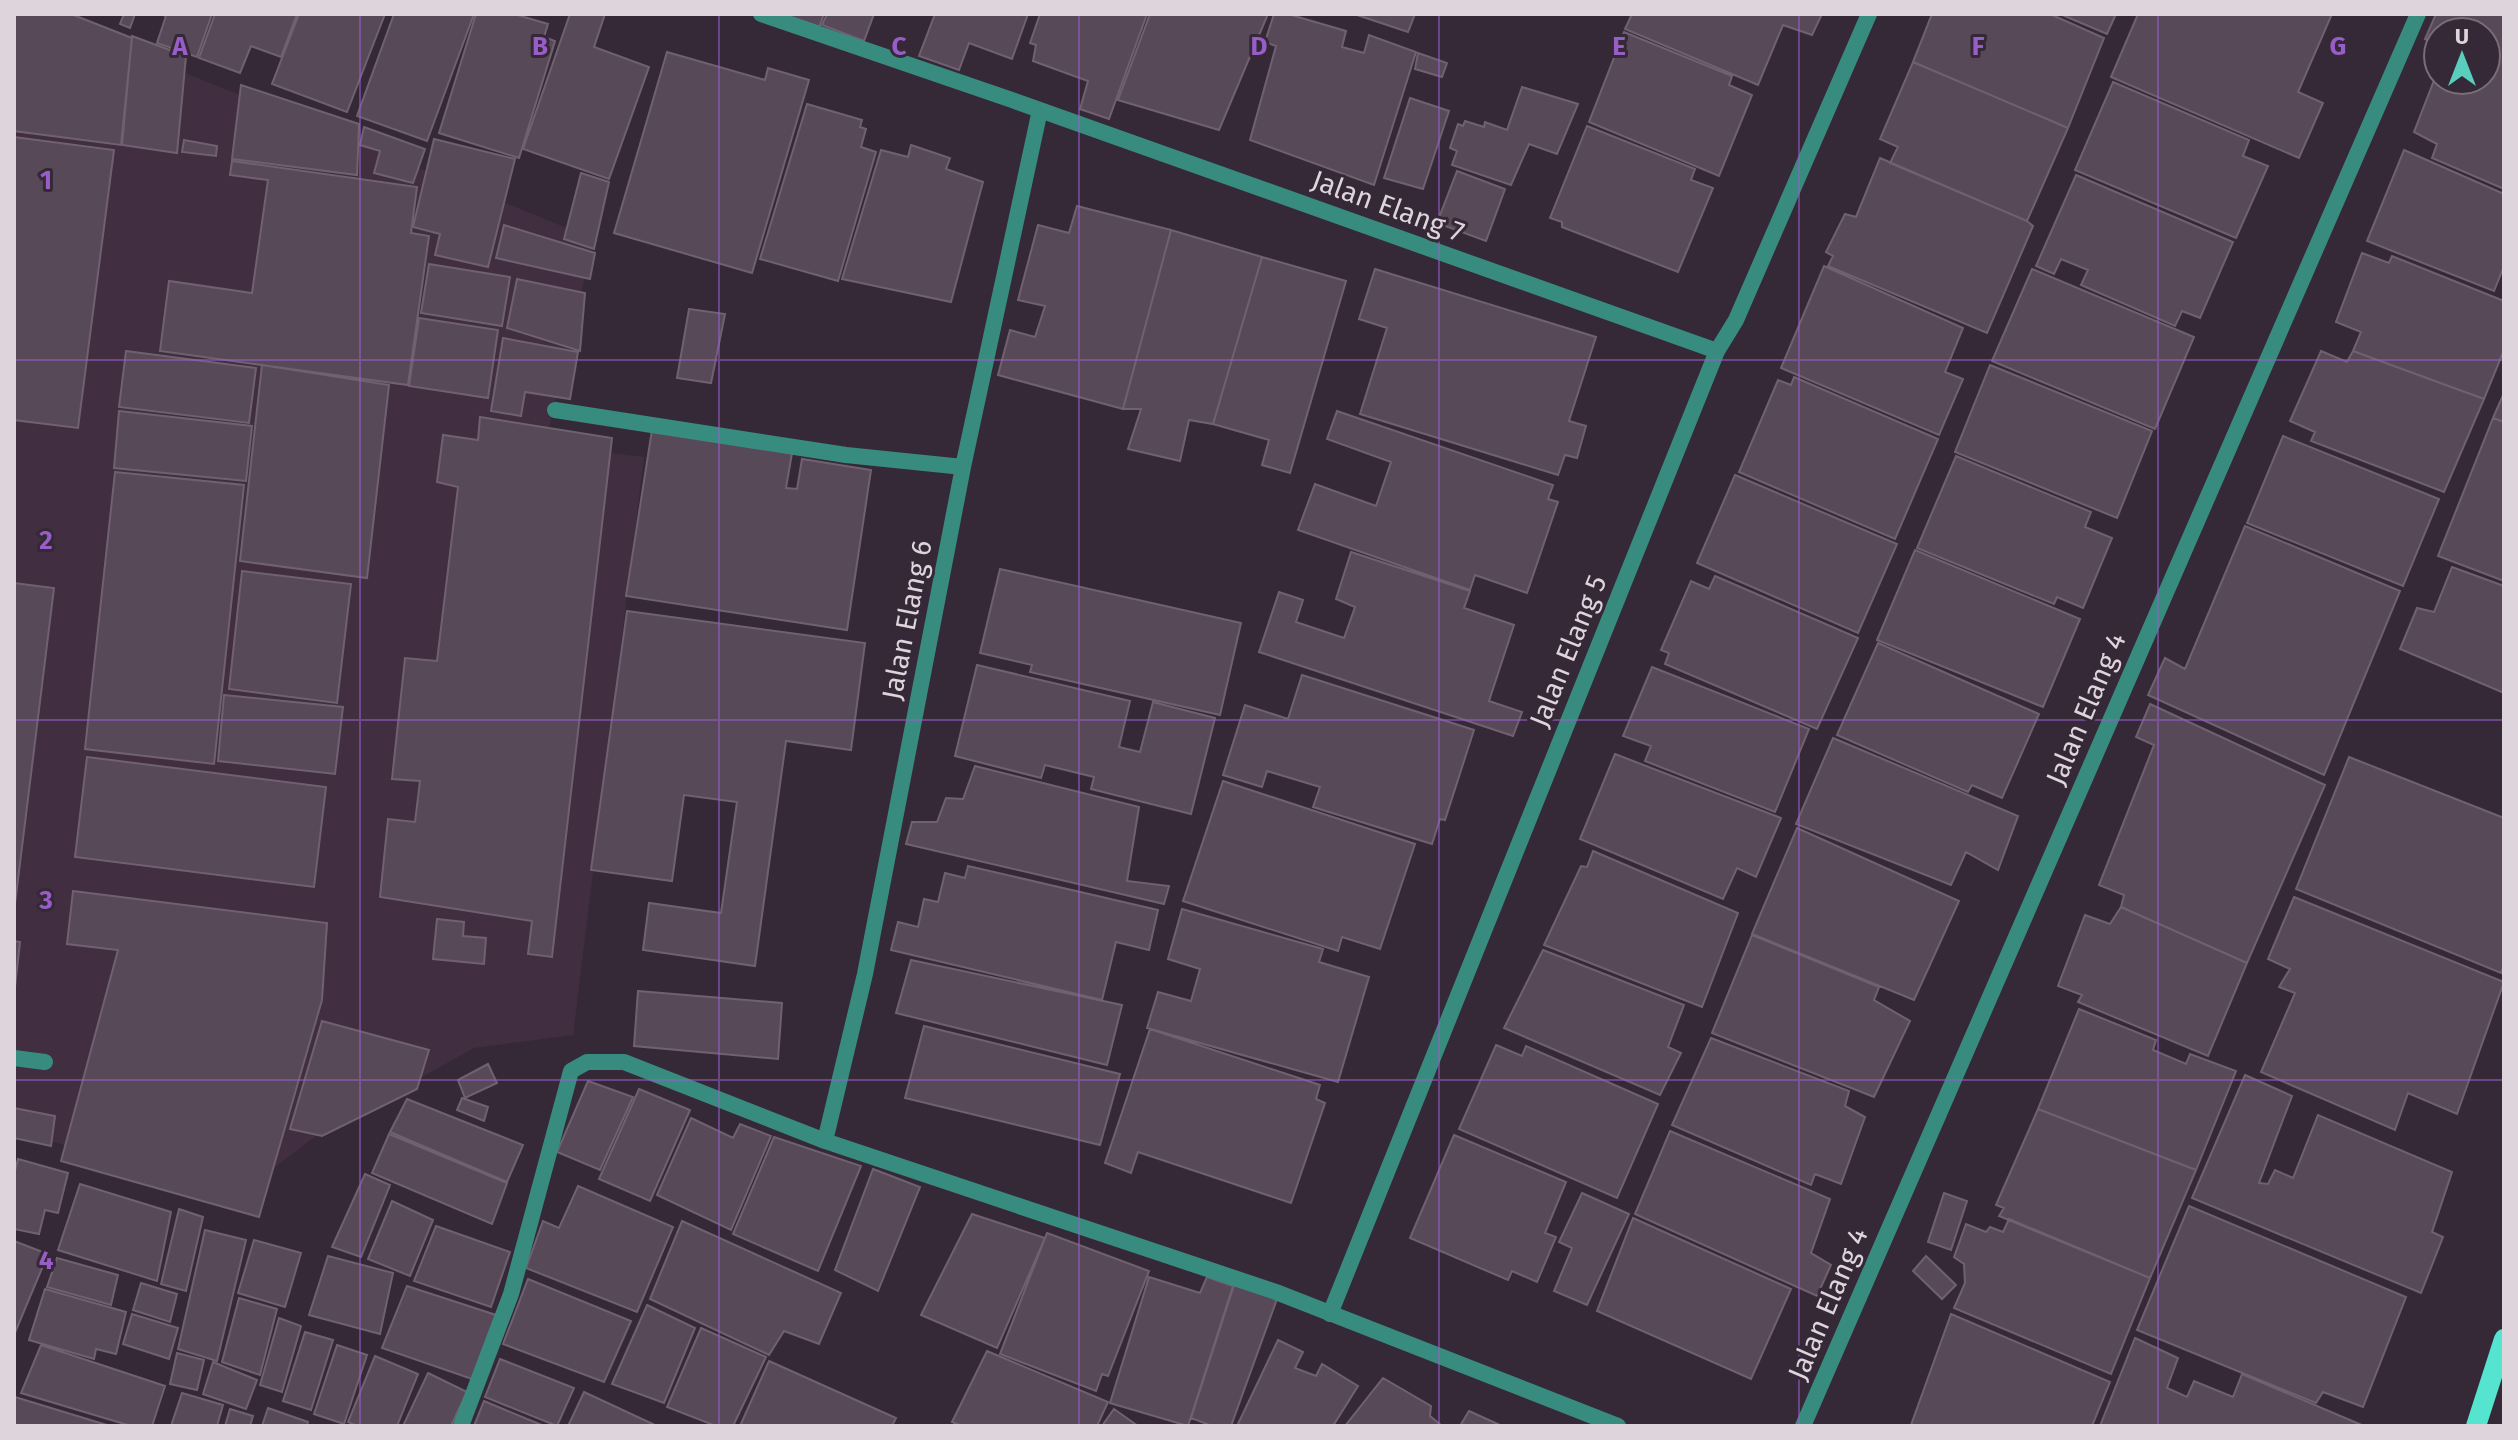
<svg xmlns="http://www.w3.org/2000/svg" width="2518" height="1440" font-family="'Fira Sans',sans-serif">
<rect width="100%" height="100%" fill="#362937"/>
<!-- built -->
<path fill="#412e41" d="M14 14H40L594 239 545 445 644 457 573 1035 474 1048 313 1138 245 1190 187 1182 14 1130Z"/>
<!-- building -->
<path fill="#584958" stroke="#706170" stroke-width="2" d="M14 14H71L132 38 121 145 14 131Z
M124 14H135L130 28 120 24Z
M160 14H212L197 57 157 43 166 16Z
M215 14H297L281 57 251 46 240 73 199 58Z
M299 14H385L347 112 272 84Z
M394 14H474L427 141 357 116Z
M476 14H514L548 24 544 37 555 41 519 158 439 133Z
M570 14H605L594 47 649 67 609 179 523 149Z
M782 14H824L819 27Z
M827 14H874L864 41 822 25Z
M935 14H1028L1012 59 969 43 959 70 919 56Z
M1040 14H1147L1109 119 1080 109 1088 81 1033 61 1036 45 1030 43Z
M1150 14H1268L1219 130 1118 100Z
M1274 14H1288L1346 31 1342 47 1364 53 1369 35 1416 52 1374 185 1250 140 1276 46 1265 42Z
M1354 14H1415L1408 32Z
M1632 14H1822L1812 35 1783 25 1758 85 1625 29Z
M1932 14H2050L2104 38 2068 128 1913 62Z
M2060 14H2116L2107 34Z
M2138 14H2332L2298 92 2323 103 2299 158 2111 77Z
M2436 14H2504V189L2432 158 2437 144 2414 132 2438 70V80H2486V32H2438V45L2425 39Z
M1624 32 1732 76 1729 85 1752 95 1719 176 1589 122Z
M132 36 186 56 177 153 122 145Z
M667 52 765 80 768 68 809 80 752 273 614 233Z
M1418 53 1447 63 1442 77 1415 69Z
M1913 62 2068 128 2027 221 1890 163 1898 147 1880 139Z
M2113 82 2249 140 2243 156 2268 166 2236 238 2075 170Z
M241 85 359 124 357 175 232 159Z
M1522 87 1578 104 1557 154 1529 144 1511 185 1452 165 1457 151 1450 148 1458 124 1463 126 1465 121 1484 127 1485 122 1507 130Z
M1410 98 1449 111 1423 189 1384 178Z
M807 104 862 120 860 127 866 129 861 147 876 152 838 281 760 259Z
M1587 126 1695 169 1691 180 1713 188 1678 272 1562 227V222L1550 218Z
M364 127 425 149 413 183 374 173 380 151 360 145Z
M14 137 114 150 78 428 14 420Z
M434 139 515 159 488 267 435 255 440 234 413 227Z
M184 140 217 146 216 156 182 152Z
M911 145 950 158 946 169 983 182 951 302 842 279 881 150 908 157Z
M2404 150 2504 194V266L2494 291 2367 241Z
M1880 158 2027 221 2033 226 1987 333 1828 266 1833 256 1826 252 1845 214 1856 217Z
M232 161 417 187 411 233 429 236 408 385 160 351 169 281 252 293 268 180 230 175Z
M1457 171 1505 189 1486 241 1437 223Z
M581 173 609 182 594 249 564 239Z
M2076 175 2233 242 2200 318 2182 311 2175 326 2081 285 2088 270 2061 259 2054 274 2036 266Z
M1077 206 1171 230 1123 409 998 375 1010 330 1035 337 1045 306 1018 300 1038 225 1069 233Z
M504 225 595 253 590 279 496 258Z
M1171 230 1262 257 1213 424 1189 420 1180 461 1128 449 1141 409H1123Z
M2362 253 2389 263 2392 256 2504 301V350L2484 399 2353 351 2361 332 2336 322Z
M1262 257 1346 281 1290 473 1262 465 1269 440 1213 424Z
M429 264 510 277 502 326 421 313Z
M1824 266 1963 328 1945 372 1963 379 1939 435 1781 368Z
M1375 269 1596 337 1569 421 1586 426 1577 458 1565 455 1558 475 1360 414 1387 328 1359 319Z
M2032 269 2194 337 2155 429 1992 361Z
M517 279 585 293 580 351 507 328Z
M689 309 725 314 711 383 677 378Z
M419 318 498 330 488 398 409 386Z
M503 338 578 352 570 399 525 392 521 416 491 411Z
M126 351 256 368 249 423 119 407Z
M2321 351 2347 362 2353 351 2484 399 2444 492 2311 441 2315 432 2290 421Z
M262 365 389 385 367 578 240 561Z
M1990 365 2152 431 2117 518 1955 452Z
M1794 377 1938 439 1895 539 1739 472 1778 380 1791 385Z
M2504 393V422L2493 418Z
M119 411 252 426 246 481 114 468Z
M1337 411 1553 485 1548 499 1558 502 1527 593 1475 575 1470 590 1298 530 1315 484 1376 506 1391 462 1327 439Z
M480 417 612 438 552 957 528 954 532 921 380 897 388 819 415 822 420 781 392 779 405 658 437 661 458 487 437 482 443 435 478 440Z
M2493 418 2504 422V581L2438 556Z
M652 430 792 453 786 488 797 489 802 459 871 470 847 630 626 596Z
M2283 436 2439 499 2403 586 2247 523Z
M1956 456 2091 512 2085 527 2112 538 2083 608 2057 597 2054 604 1917 548Z
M115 472 244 485 214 764 85 749Z
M1735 475 1897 544 1858 633 1697 563Z
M2245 526 2400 591 2324 775 2148 695 2165 658 2185 669Z
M1915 550 2080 619 2043 707 1877 640Z
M1351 552 1470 591 1464 608 1514 625 1489 701 1522 712 1513 736 1259 652 1279 592 1303 600 1296 622 1344 638 1355 607 1336 599Z
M2452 567 2504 586V693L2400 649 2417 608 2434 612Z
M1000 569 1241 623 1220 715 1030 672 1032 665 980 653Z
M242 571 351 584 337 703 229 689Z
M1715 576 1858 638 1817 729 1665 664 1669 653 1661 650 1691 581 1709 589Z
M14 583 54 588 14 912Z
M627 611 865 643 851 750 786 741 755 966 643 950 649 903 721 913 737 802 684 795 672 881 591 870Z
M1878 643 2039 714 2002 798 1972 785 1968 792 1837 735Z
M977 665 1130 701 1119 747 1140 752 1153 702 1215 718 1191 814 1091 789 1094 777 1045 765 1041 778 955 756Z
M1652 667 1809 729 1775 812 1645 761 1651 746 1623 736Z
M1302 675 1474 730 1445 820 1440 819 1432 844 1313 807 1320 787 1267 771 1262 787 1223 775 1245 705 1288 719Z
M224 695 343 707 335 774 218 761Z
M2150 704 2325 785 2247 963 2121 907 2124 895 2099 885 2154 745 2136 737Z
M1833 738 2018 816 1998 870 1966 852 1951 885 1796 824Z
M1615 754 1781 818 1756 877 1737 868 1723 899 1580 839Z
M87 757 326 787 314 887 75 857Z
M2349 757 2504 818V966L2501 973 2296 889Z
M975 766 1139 807 1127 881 1169 886 1164 904 906 844 912 822H937L946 798 963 799Z
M1223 781 1415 844 1380 949 1342 937 1338 951 1183 901Z
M1797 828 1959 901 1914 1000 1752 934Z
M1593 851 1738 913 1702 1007 1544 945 1581 866 1587 867Z
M968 866 1158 910 1149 950 1116 942 1102 1000 891 950 898 922 918 927 924 899 938 902 945 873 965 878Z
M73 891 327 923 322 1000 259 1217 61 1161 118 950 67 944Z
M2294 897 2504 982 2457 1114 2408 1093 2395 1130 2261 1072 2295 993 2279 987 2290 969 2268 959Z
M2121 907 2247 963 2208 1056 2078 1002 2082 995 2058 986 2085 915 2110 924Z
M1182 909 1323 949 1319 962 1369 977 1338 1082 1147 1028 1158 992 1191 1001 1200 969 1168 959Z
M437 919 464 922 463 936 486 938 484 964 433 959Z
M1752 935 1879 987 1874 1000 1910 1021 1874 1097 1712 1033Z
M14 941 20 942 14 996Z
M1543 950 1684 1005 1668 1047 1681 1053 1660 1095 1504 1028Z
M911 960 1122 1005 1107 1065 896 1013Z
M638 991 782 1003 778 1059 634 1046Z
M2079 1009 2156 1040 2153 1050 2186 1064 2190 1054 2236 1071 2196 1170 2038 1109Z
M322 1021 429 1050 417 1089 322 1136 290 1129Z
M924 1026 1120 1074 1100 1145 905 1098Z
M1150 1029 1320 1085 1316 1099 1325 1103 1291 1203 1138 1152 1131 1173 1105 1163Z
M1711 1038 1849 1091 1845 1106 1865 1117 1841 1184 1815 1174 1811 1185 1672 1125Z
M1496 1045 1522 1056 1526 1046 1658 1104 1617 1198 1459 1129Z
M488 1064 497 1083 465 1098 458 1080Z
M2245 1075 2292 1096 2259 1183 2268 1184 2275 1170 2293 1178 2318 1115 2452 1172 2432 1232 2443 1237 2421 1293 2192 1198Z
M588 1081 633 1097 600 1170 557 1152Z
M639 1089 690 1110 650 1201 599 1179Z
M462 1098 488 1107 484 1121 457 1110Z
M407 1099 523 1145 507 1182 390 1132Z
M14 1108 55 1116 51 1146 14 1138Z
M2038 1109 2196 1170 2150 1278 1999 1216 2004 1208 1996 1205Z
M691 1118 733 1138 740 1124 771 1136 731 1230 657 1195Z
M1670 1131 1830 1199 1811 1253 1831 1265 1817 1296 1635 1214Z
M389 1134 507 1183 492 1224 372 1173Z
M1454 1135 1566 1182 1545 1233 1556 1237 1537 1282 1512 1271 1508 1280 1410 1238Z
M774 1137 861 1166 818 1271 733 1234Z
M18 1159 68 1173 58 1213 45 1210 39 1234 14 1229V1175Z
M873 1169 920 1187 878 1291 835 1270Z
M365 1174 390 1185 361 1257 332 1247Z
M80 1184 171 1212 157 1281 58 1250Z
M578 1186 673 1227 637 1312 526 1268 543 1221 559 1228Z
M1582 1193 1629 1214 1587 1305 1554 1291 1572 1248 1559 1242Z
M1944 1193 1967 1201 1951 1250 1928 1242Z
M392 1201 433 1220 410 1276 368 1259Z
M2189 1206 2406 1297 2363 1407 2323 1392 2316 1403 2137 1330Z
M179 1209 203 1217 186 1291 161 1284Z
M972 1214 1045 1238 997 1348 921 1315Z
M1633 1218 1791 1289 1751 1379 1597 1311Z
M2009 1219 2150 1278 2111 1374 1954 1308 1965 1283 1964 1264 1954 1257 1966 1224 1986 1232 1990 1227 2003 1232Z
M682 1221 841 1293 819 1344 784 1331 769 1355 650 1299Z
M436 1226 510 1252 491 1307 414 1281Z
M205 1230 246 1240 217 1361 178 1349Z
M1047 1233 1149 1271 1108 1376 1102 1374 1096 1391 1000 1354Z
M254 1240 301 1253 285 1307 238 1293Z
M14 1241 48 1254 14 1335Z
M328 1256 393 1273 380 1334 309 1315Z
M1926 1256 1956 1285 1942 1299 1913 1271Z
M57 1258 118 1275 111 1305 47 1287Z
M1149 1277 1200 1293 1207 1277 1233 1286 1188 1426 1110 1403Z
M528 1279 631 1321 604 1382 503 1344Z
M141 1283 177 1294 170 1322 133 1310Z
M1234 1285 1277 1299 1231 1426H1212L1191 1418Z
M407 1286 496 1315 472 1379 382 1348Z
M45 1289 126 1312 116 1354 96 1349 94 1359 29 1340Z
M239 1298 277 1309 260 1375 222 1362Z
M647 1305 695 1328 664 1403 612 1384Z
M132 1314 178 1328 169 1359 123 1344Z
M1951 1314 2110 1382 2092 1426 1911 1425Z
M279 1318 301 1326 282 1392 260 1385Z
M701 1328 766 1357 733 1426H716L667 1407Z
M305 1332 333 1340 311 1410 283 1401Z
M2135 1338 2178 1358 2167 1388 2187 1397 2194 1381 2233 1397 2242 1374 2364 1426H2100Z
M1278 1340 1303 1352 1295 1368 1316 1376 1322 1364 1358 1386 1333 1426H1237Z
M41 1345 165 1386 152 1426H131L21 1393Z
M337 1345 367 1355 344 1424 314 1414Z
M987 1351 1108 1402 1097 1426H962L952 1422Z
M177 1353 204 1360 197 1390 170 1384Z
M375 1356 418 1374 397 1426H357L348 1422Z
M500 1359 574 1388 557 1426 485 1397Z
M769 1361 896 1418 892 1426H740Z
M213 1362 257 1380 246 1409 203 1394Z
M428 1373 467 1392 451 1426H403Z
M1383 1378 1431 1406 1430 1416 1442 1426H1345Z
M584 1392 657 1426H568Z
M182 1393 223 1405 217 1426H171Z
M15 1397 110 1426H14Z
M484 1401 544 1426H474Z
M268 1408 308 1422 307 1426H262Z
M230 1409 253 1416 250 1426H225Z
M1114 1409 1138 1426H1102Z
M1469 1411 1502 1426H1460Z"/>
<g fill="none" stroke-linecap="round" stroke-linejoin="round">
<!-- lane -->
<path stroke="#388c7f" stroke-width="16" d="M14 1058 45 1062"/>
<!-- street -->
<path stroke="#388c7f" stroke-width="16" d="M761 14 1012 100 1717 351
M555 410 846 455 963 467
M825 1141 865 974 963 467 1040 110
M1330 1314 1717 351 1736 320 1869 14
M461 1426 511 1294 571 1071 587 1062H624L825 1141 1276 1292 1618 1426
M1803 1426 2418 14"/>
<!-- primary -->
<path stroke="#55e4cf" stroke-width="20" d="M2476 1426 2504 1339"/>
</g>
<!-- grid -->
<path fill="none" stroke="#985ec8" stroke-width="2" stroke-opacity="0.55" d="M360 14V1426M719 14V1426M1079 14V1426M1439 14V1426M1799 14V1426M2158 14V1426M14 360H2504M14 720H2504M14 1080H2504"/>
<g text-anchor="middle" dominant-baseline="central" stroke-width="6" stroke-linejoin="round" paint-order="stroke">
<!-- street labels -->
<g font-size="28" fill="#ddd4dc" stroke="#362937">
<text transform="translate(1388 206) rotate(20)">Jalan Elang 7</text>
<text transform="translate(907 620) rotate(-79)">Jalan Elang 6</text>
<text transform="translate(1568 651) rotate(-68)">Jalan Elang 5</text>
<text transform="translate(2086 709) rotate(-67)">Jalan Elang 4</text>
<text transform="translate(1828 1304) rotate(-67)">Jalan Elang 4</text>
</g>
</g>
<g font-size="26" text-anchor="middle" font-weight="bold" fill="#985ec8" stroke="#362937" stroke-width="6" stroke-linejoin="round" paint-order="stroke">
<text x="180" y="55">A</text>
<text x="540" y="55">B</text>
<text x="899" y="55">C</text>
<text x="1259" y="55">D</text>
<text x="1619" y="55">E</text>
<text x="1978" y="55">F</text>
<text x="2338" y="55">G</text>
<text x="46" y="189">1</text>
<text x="46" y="549">2</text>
<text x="46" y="909">3</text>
<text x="46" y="1269">4</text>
</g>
<!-- border -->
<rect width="2518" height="1440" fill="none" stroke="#ddd4dc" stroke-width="32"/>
<!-- north arrow -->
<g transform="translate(2462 56)"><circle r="38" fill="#362937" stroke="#796d79" stroke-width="2"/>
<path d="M0-6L14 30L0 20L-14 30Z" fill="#5acebd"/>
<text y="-12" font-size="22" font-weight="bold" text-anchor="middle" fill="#ddd4dc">U</text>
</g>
</svg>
